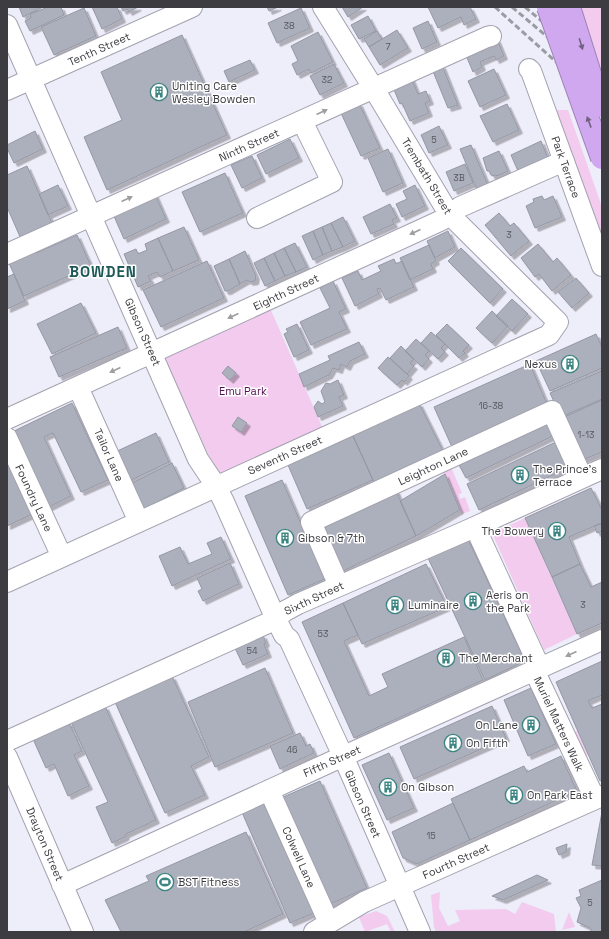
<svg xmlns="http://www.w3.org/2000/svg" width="609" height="939" font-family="'Space Grotesk',sans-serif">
<defs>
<filter id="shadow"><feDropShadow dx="3.5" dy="3.5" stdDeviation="0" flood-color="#0004"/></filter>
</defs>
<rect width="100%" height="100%" fill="#eeedfa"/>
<!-- green -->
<path fill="#f2cbef" d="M580 7H602V70L599 63Z
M556 110H568L600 201 602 210V258Z
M270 308 324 431 224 475 215 469 163 355Z
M451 467 462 493 459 494 460 499 465 497 470 511 462 514 443 471Z
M525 518 577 634 544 650 492 533Z
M577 731 588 755 583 757 573 733Z
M440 892 439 908 448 926 460 921 455 910 506 909 515 914 522 902 554 914 556 932H436L434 927 431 895Z
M376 911 387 916 395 932H391L387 924 365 932 359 917Z
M569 912 575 927 562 930Z"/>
<!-- building -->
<path fill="#acb0bc" stroke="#9498a4" filter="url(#shadow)" d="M19 7H43L23 17Z
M48 7H61L64 15 30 31 25 21 31 18 30 14Z
M92 7H117L122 19 102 29Z
M121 7H138L129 12 127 9 123 11Z
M267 7H278L269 11Z
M342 7H363L348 17Z
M428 7H470L476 19 464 25 461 17 438 28Z
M84 8 96 36 54 55 41 27Z
M301 8 310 28 277 43 268 23Z
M368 16 376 31 359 39 351 25Z
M428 21 437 42 422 49 413 28Z
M397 30 408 48 380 65 369 47Z
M377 31 382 39 369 47 364 39Z
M318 32 333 62 311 73 309 69 297 75 292 64 298 61 291 46Z
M182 35 227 135 107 190 84 137 122 120 101 72Z
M497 39 504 56 496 60 494 56 480 62 482 67 473 72 465 53Z
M250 60 255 70 229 82 224 71Z
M334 64 344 83 320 95 310 76Z
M442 65 458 105 448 108 432 69Z
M494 69 506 95 480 107 468 81Z
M411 77 418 94 426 91 430 101 425 103 429 113 410 121 402 103 400 104 392 85Z
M359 103 380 148 361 156 340 111Z
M507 104 519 130 493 142 480 116Z
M439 126 448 145 429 153 421 135Z
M35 131 43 149 14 163 7 148V145Z
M290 139 299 158 266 174 257 155Z
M541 141 548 158 518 171 511 155Z
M471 145 488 185 477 190 460 149Z
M388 149 403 183 383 192 368 158Z
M499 151 508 171 497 176 496 175 492 176 489 171H487L483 158Z
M252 156 262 178 242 188 231 165Z
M465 164 473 183 454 191 446 172Z
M27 166 53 225 21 239 7 207V175Z
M225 173 243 213 200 232 182 192Z
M58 185 68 206 48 215 39 194Z
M415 185 425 206 402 217 396 204 407 199 403 191Z
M155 194 166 219 124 239 113 214Z
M542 196 544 200 553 196 562 217 535 228 526 206 534 202 533 199Z
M390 204 397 218 392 220 394 224 371 234 363 217Z
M499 213 510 226 514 223 529 241 511 256 485 225Z
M343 217 355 241 343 247 331 223Z
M331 223 343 247 332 251 322 227Z
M184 227 199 260 173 271 158 238Z
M322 227 332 251 323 255 313 231Z
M313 231 323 255 313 260 302 236Z
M448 231 455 247 435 258 427 241Z
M77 235 91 266 24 296 7 259 34 247 36 253Z
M158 238 173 271 160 277 157 272 148 276 151 281 138 287 124 254 136 249 138 254 147 250 145 244Z
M295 243 307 267 296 272 284 248Z
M538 244 553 262 557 258 571 275 552 291 539 274 535 277 521 258Z
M429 245 436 261 431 264 433 269 410 280 400 258Z
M284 248 296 272 285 276 274 253Z
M461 248 503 289 490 303 448 261Z
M245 251 256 276 255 281 250 282 247 280 240 284 229 259Z
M274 253 285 276 275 281 264 258Z
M264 258 275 281 265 286 254 263Z
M229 259 240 284 228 291H225L214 266Z
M394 259 396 264 402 261 414 287 386 300 380 288 377 289 379 294 355 306 342 278 358 271 362 280 381 271 378 266Z
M207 261 224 298 161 327 143 290Z
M14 274 25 301 7 309V277Z
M576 278 589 293 572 308 558 292Z
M333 281 346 309 339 312 347 329 311 345 300 322 330 308 320 288Z
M512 299 528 314 512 331 496 316Z
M81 303 96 333 52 354 37 324Z
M492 311 508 326 492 343 476 328Z
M297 324 309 350 294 357 284 334 288 332 286 329Z
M447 324 469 345 463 351 465 353 459 358 436 335Z
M118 327 127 348 59 377 50 357Z
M431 332 445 344 441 348 445 352 438 359 421 343Z
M596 334 602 347V368L550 391 536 361Z
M416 339 429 351 425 355 429 359 422 367 405 351Z
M359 342 365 354 350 361 347 367 341 364 339 370 333 368 329 375 304 387 299 374 330 360 328 356Z
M401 346 414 359 410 363 414 366 407 374 390 358Z
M388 357 409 376 404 382 402 380 397 385 378 368Z
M530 364 547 404 452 447 434 407Z
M228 366 236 373 230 380 222 373Z
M602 371V399L561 417 550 393Z
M338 380 344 395 339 397 343 406 318 417 314 407 318 401 322 404 325 402 321 391 326 383 330 384Z
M602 400V452L580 461 562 418Z
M72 403 108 480 81 492 53 433 44 437 71 496 47 508 12 432Z
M419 403 443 451 377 485 373 480 353 436Z
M238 417 247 423 241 432 232 426Z
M551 421 557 434 466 478 459 465Z
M156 433 169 462 127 482 113 453Z
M353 436 373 480 307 509 288 465Z
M560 440 572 466 479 510 467 484Z
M7 458 33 514 7 526Z
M172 463 184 488 140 511 128 485Z
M445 474 460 510 416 536 400 501Z
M282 480 325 579 288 595 245 496Z
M591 488 602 510V523L569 537 580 564 552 577 525 518Z
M396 490 416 536 341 572 321 526Z
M602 523V531L597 533 594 526Z
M221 537 231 559 172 586 159 556 180 547 188 564 212 554 207 543Z
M468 539 525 661 485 680 428 558Z
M230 563 239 584 203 601 198 591 202 589 197 578Z
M426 564 447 607 362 644 343 603Z
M580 564 591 587 602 582V623L577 634 552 577Z
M343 603 358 635 344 641 369 696 388 687 382 674 464 637 483 680 354 738 302 622Z
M263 635 266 643 264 644 268 654 243 665 235 648Z
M602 661V695L588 701 592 708 602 704V780L600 781 556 682Z
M265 668 293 733 215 767 188 702Z
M172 676 209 757 191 766 205 795 165 813 115 702Z
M531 688 556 744 528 756 504 700Z
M105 706 156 820 126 834 125 837 112 843 96 807 108 802 71 722Z
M492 706 506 738 414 779 400 747Z
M69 722 82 751 74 755 89 786 68 796 54 764 46 768 33 739Z
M300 733 306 746 310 744 314 753 280 769 270 746Z
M389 753 414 808 387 820 362 765Z
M561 756 577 791 470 840 451 799 524 766 527 772Z
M320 781 367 888 328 905 281 798Z
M264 800 314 913 290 923 241 810Z
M453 803 470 840 417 864 403 858 392 832Z
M602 812V866L592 865Z
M246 832 283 914 244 932H121L105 900 149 881 146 876Z
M567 844 566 852 559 855 556 848Z
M537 875 548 880 503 900 492 896Z
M602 880V932H592L590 928 577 922 581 908 576 898 581 896 579 890Z"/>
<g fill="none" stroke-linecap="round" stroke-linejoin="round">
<defs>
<path id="minor" d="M7 25 198 459 216 486 224 502 275 617 284 635 289 639 343 756 420 932
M529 69 531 71 602 266
M7 90 192 7
M257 218 332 182 302 121
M7 254 487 37 491 36
M78 387 139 522
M7 419 368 254 442 220 460 207 564 161
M7 438 62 557
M475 527 540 668
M7 582 549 335 558 322 449 214 374 89 323 7
M339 586 311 522 552 411 582 477
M534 670 595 799
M7 741 268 623 285 611 298 604 468 530 602 469
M7 757 83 932
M269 790 329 923
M62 885 335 760 602 640
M314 932 364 902 602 796"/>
</defs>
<!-- minor casing -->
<use href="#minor" stroke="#a3a2af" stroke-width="22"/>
<!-- minor -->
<use href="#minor" stroke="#fff" stroke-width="20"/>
<!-- rail -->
<path stroke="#9b9ba4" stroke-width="3" stroke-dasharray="6 3" stroke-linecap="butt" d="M495 7 602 103
M512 7 602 83
M525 7 602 72"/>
<defs>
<path id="highway-bridge" d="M548 7 602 158
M569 7 592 80 602 106"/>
</defs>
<!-- highway-bridge casing -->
<use href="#highway-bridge" stroke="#9c82b3" stroke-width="24" stroke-linecap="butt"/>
<!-- highway-bridge -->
<use href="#highway-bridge" stroke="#d0a8f0" stroke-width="22"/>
</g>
<!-- one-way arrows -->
<defs><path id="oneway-solid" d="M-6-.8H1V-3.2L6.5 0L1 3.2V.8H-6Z"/></defs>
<g fill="#70627e">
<use href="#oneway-solid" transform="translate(581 44) rotate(73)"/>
<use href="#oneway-solid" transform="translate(589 122) rotate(-110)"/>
</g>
<g fill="#9e9ea0">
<use href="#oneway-solid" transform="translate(322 112) rotate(-24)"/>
<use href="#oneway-solid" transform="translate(127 199) rotate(-24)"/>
<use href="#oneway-solid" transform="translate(415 232) rotate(155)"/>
<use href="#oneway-solid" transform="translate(233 316) rotate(155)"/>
<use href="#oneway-solid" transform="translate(115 370) rotate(155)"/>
<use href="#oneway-solid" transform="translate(571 654) rotate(156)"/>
</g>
<!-- icons -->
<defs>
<symbol id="building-ring" viewBox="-11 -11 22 22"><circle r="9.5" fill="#fff" stroke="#3d8583" stroke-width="1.5"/><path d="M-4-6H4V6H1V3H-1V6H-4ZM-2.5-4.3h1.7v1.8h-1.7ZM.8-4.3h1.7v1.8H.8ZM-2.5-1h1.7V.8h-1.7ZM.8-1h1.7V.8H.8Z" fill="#3d8583"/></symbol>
<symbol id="stadium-ring" viewBox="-11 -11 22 22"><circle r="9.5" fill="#fff" stroke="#3d8583" stroke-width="1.5"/><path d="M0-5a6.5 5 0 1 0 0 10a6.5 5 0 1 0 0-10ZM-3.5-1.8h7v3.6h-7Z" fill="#3d8583"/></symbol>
</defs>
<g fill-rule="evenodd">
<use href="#building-ring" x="149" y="82" width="20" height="20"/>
<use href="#building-ring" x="560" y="354" width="20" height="20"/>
<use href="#building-ring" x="510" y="465" width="20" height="20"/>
<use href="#building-ring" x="547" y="521" width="20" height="20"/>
<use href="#building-ring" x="275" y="528" width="20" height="20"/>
<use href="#building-ring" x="463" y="591" width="20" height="20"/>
<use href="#building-ring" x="385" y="595" width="20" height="20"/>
<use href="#building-ring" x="436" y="648" width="20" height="20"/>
<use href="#building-ring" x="521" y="715" width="20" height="20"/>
<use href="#building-ring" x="443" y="733" width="20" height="20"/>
<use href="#building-ring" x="378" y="777" width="20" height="20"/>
<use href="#building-ring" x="504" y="785" width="20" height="20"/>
<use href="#stadium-ring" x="155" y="872" width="20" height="20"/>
</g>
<g text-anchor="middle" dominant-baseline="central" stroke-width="3" stroke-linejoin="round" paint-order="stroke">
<!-- number labels -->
<g font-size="9" fill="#585960">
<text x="289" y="26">38</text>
<text x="388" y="47">7</text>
<text x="327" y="80">32</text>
<text x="434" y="140">5</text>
<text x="459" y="178">3B</text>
<text x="509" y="235">3</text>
<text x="491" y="406">16-38</text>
<text x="586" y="435">1-13</text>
<text x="583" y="605">3</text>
<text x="323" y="634">53</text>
<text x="252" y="651">54</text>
<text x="292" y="750">46</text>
<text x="431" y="836">15</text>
<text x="590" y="903">5</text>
</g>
<!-- street labels -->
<g font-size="11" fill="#3c3c41" stroke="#fff">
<text transform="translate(99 49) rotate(-24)">Tenth Street</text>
<text transform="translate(249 145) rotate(-24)">Ninth Street</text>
<text transform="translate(566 167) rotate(70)">Park Terrace</text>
<text transform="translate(427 176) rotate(59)">Trembath Street</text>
<text transform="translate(286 292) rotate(-25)">Eighth Street</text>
<text transform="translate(143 332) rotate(66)">Gibson Street</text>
<text transform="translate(109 455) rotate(66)">Tailor Lane</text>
<text transform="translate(285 455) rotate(-24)">Seventh Street</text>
<text transform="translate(433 466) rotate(-25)">Leighton Lane</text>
<text transform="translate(34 498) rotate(65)">Foundry Lane</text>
<text transform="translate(314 598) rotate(-25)">Sixth Street</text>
<text transform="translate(559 724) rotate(65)">Muriel Matters Walk</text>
<text transform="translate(332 761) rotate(-24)">Fifth Street</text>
<text transform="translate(363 804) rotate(66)">Gibson Street</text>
<text transform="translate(45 844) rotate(67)">Drayton Street</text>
<text transform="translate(299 857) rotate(66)">Colwell Lane</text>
<text transform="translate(456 861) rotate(-24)">Fourth Street</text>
</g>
<!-- poi labels -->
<g font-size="11" fill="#3c3c41" stroke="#fff" text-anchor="start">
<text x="172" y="86">Uniting Care<tspan x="172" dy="13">Wesley Bowden</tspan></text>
<text x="557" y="364" text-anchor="end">Nexus</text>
<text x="533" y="469">The Prince’s<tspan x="533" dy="13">Terrace</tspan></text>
<text x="544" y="531" text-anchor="end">The Bowery</text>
<text x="298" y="538">Gibson &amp; 7th</text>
<text x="486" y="595">Aeris on<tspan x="486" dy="13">the Park</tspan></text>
<text x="408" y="605">Luminaire</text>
<text x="459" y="658">The Merchant</text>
<text x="518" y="725" text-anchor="end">On Lane</text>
<text x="466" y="743">On Fifth</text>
<text x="401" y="787">On Gibson</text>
<text x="527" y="795">On Park East</text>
<text x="178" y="882">BST Fitness</text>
</g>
<!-- park labels -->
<g font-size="11" fill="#550f54" stroke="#fff">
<text x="243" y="391">Emu Park</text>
</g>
<!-- district labels -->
<g font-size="15" font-weight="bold" letter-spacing="1" fill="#1c5856" stroke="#fff">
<text x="103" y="271">BOWDEN</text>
</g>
</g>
<!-- border -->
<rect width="609" height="939" fill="none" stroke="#3c3c41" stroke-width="16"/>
</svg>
